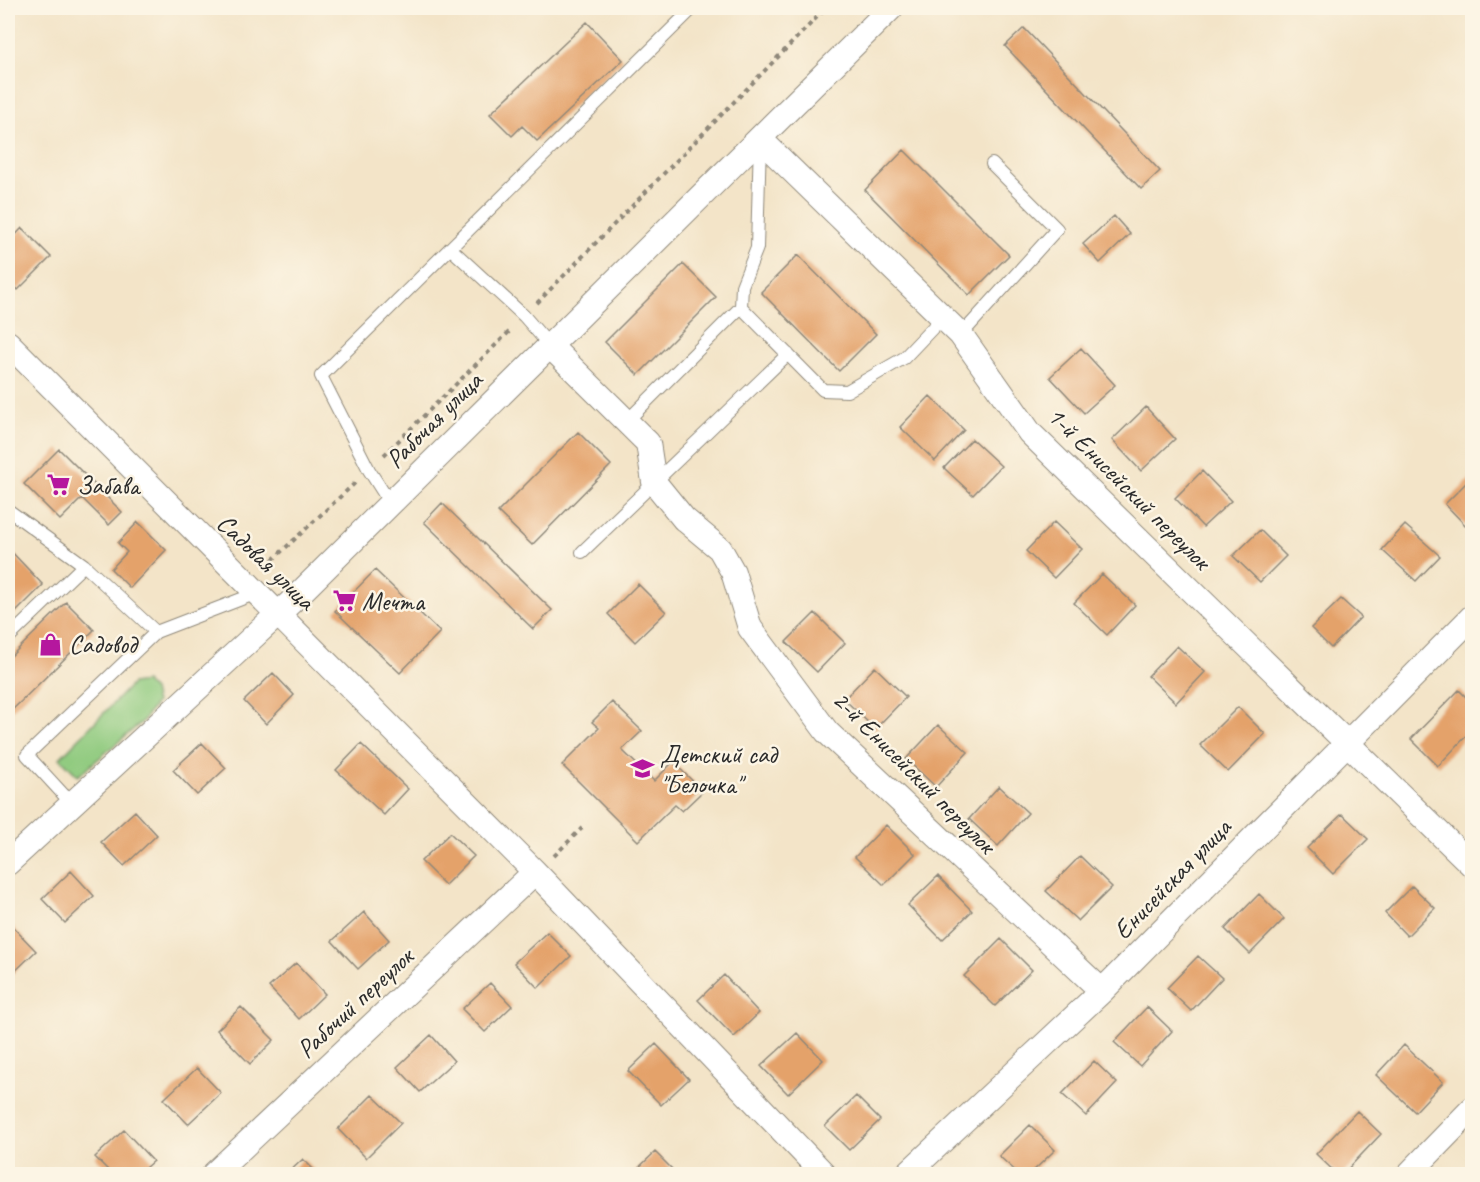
<svg xmlns="http://www.w3.org/2000/svg" width="1480" height="1182" font-family="Caveat,sans-serif">
<rect width="100%" height="100%" fill="#fcf5e5"/>
<filter id="ink" filterUnits="userSpaceOnUse"><feTurbulence type="fractalNoise" baseFrequency=".0167" numOctaves="2"/><feDisplacementMap in="SourceGraphic" scale="12" xChannelSelector="R" yChannelSelector="G"/><feConvolveMatrix kernelMatrix="1 2 1 2 8 2 1 2 1" color-interpolation-filters="sRGB"/></filter>
<filter id="wash" filterUnits="userSpaceOnUse"><feTurbulence type="fractalNoise" baseFrequency=".008" numOctaves="4" result="noise"/><feDisplacementMap in="SourceGraphic" scale="24" xChannelSelector="R" yChannelSelector="G"/><feGaussianBlur stdDeviation="1.35" result="paint"/><feColorMatrix in="noise" values="0 0 0 0 0 0 0 0 0 0 0 0 0 0 0 0 0 1.4 0 .05"/><feComposite in="paint" operator="in"/></filter>
<g filter="url(#wash)">
<rect width="100%" height="100%" fill="#f3e4c8"/>
<!-- green -->
<path fill="#91cb80" stroke="#5e7b56" stroke-width="1.5" d="M145 682 153 690 156 703 142 722 78 776 60 758 132 684Z"/>
<g id="blocks">
<!-- building -->
<path fill="#e4a26a" d="M587 22 623 60 537 141 522 126 512 136 490 114Z
M1024 28 1160 171 1141 189 1005 46Z
M904 150 1009 255 969 295 865 190Z
M1114 216 1130 234 1100 263 1083 244Z
M22 228 51 257 18 290 8 279V243Z
M798 255 876 334 839 371 761 292Z
M683 264 716 297 638 375 605 342Z
M1081 348 1115 385 1084 413 1050 377Z
M930 396 964 430 935 461 900 427Z
M1146 407 1175 439 1141 471 1112 440Z
M578 432 611 465 532 545 498 512Z
M972 439 1001 466 973 495 944 468Z
M59 449 122 512 109 525 82 498 60 520 24 484Z
M1202 471 1231 501 1203 527 1175 498Z
M1472 477V527L1470 530 1445 504Z
M442 503 552 610 533 629 424 522Z
M138 522 166 550 130 588 111 569 127 552 118 543Z
M1054 522 1082 549 1054 578 1026 551Z
M1405 525 1440 556 1416 581 1382 550Z
M1260 530 1286 556 1260 582 1233 556Z
M8 548 43 585 8 620Z
M375 570 440 632 400 673 335 611Z
M1102 574 1135 605 1107 635 1074 603Z
M638 584 666 612 635 642 608 614Z
M1341 599 1361 617 1331 648 1311 628Z
M66 602 94 630 8 714V659Z
M815 613 845 643 817 672 786 642Z
M1177 646 1205 672 1176 703 1148 676Z
M875 667 906 697 875 729 844 699Z
M273 673 294 695 266 724 244 701Z
M1459 690 1472 703V730L1438 766 1411 739Z
M612 702 642 731 622 750 654 781 673 762 703 791 682 811 675 805 638 841 562 765 599 728 592 722Z
M1238 707 1265 734 1228 772 1200 745Z
M938 725 968 752 936 787 906 759Z
M202 743 226 768 197 795 173 770Z
M361 744 408 789 384 815 336 770Z
M999 786 1028 813 998 846 969 819Z
M135 811 157 835 124 866 101 842Z
M1342 814 1368 839 1333 874 1307 848Z
M886 825 915 854 884 885 855 857Z
M450 833 474 856 445 885 421 861Z
M1080 856 1112 887 1078 921 1046 891Z
M71 871 94 896 65 923 42 899Z
M938 876 972 911 942 940 908 905Z
M1412 886 1435 908 1407 936 1385 913Z
M1259 894 1284 919 1250 954 1225 929Z
M364 912 389 940 358 969 332 941Z
M11 925 36 951 8 978V929Z
M547 932 571 956 538 988 514 963Z
M1001 939 1032 970 995 1006 964 976Z
M1198 956 1222 978 1191 1011 1167 988Z
M296 963 325 994 299 1019 269 987Z
M724 975 759 1013 734 1037 698 1000Z
M490 983 512 1006 485 1032 462 1009Z
M241 1007 274 1040 250 1064 217 1030Z
M1147 1007 1172 1031 1140 1066 1114 1042Z
M797 1033 823 1060 788 1094 761 1066Z
M431 1035 454 1061 420 1092 397 1067Z
M656 1044 689 1079 661 1105 628 1071Z
M1404 1045 1443 1082 1415 1112 1376 1075Z
M1094 1061 1117 1083 1086 1116 1062 1094Z
M197 1068 221 1093 188 1124 164 1099Z
M372 1095 401 1123 366 1158 338 1129Z
M856 1096 880 1120 849 1150 825 1126Z
M1357 1111 1381 1134 1343 1174H1337L1316 1154Z
M1030 1125 1055 1150 1030 1174H1019L999 1156Z
M124 1130 153 1161 138 1174H112L95 1157Z
M655 1152 677 1174H632Z
M303 1159 318 1174H287Z"/>
</g>
</g>
<g filter="url(#ink)">
<use href="#blocks" fill-opacity="0" stroke="#8f887a" stroke-width="1.5"/>
<g fill="none" stroke-linecap="round" stroke-linejoin="round">
<defs>
<path id="service" d="M450 248 524 316 550 346
M741 307 823 390 847 391 904 358 943 317
M961 335 1057 229 992 164
M627 421 741 307 742 286 757 248 760 140
M390 503 369 470 321 376 693 8
M8 510 84 565 156 632
M582 552 788 354
M8 638 84 565
M73 805 27 755 156 632 257 593"/>
<path id="minor" d="M760 139 961 335 1030 433 1472 865
M8 343 535 872 824 1174
M550 346 648 443 654 482 684 519 720 549 733 572 750 628 827 732 1102 991
M8 863 290 603 891 8
M214 1174 535 872
M907 1174 1102 991 1472 617
M1409 1174 1472 1109"/>
</defs>
<!-- service casing -->
<use href="#service" stroke="#8f887a" stroke-width="14"/>
<!-- minor casing -->
<use href="#minor" stroke="#8f887a" stroke-width="26"/>
<!-- path -->
<path stroke="#8f887a" stroke-width="4" stroke-dasharray="4.5 4.5" stroke-linecap="butt" d="M537 303 826 8
M384 455 511 330
M266 566 355 483
M554 856 582 828"/>
<!-- service -->
<use href="#service" stroke="#fff" stroke-width="12"/>
<!-- minor -->
<use href="#minor" stroke="#fff" stroke-width="24"/>
</g>
</g>
<!-- icons -->
<defs>
<symbol id="supermarket-bare" viewBox="-9 -9 18 18"><path d="M-6-5.5h2.5l.6 2H6L4.5 2H-2.5L-4.4-4H-6ZM-1.5 3.2a1.3 1.3 0 1 0 .1 0ZM3 3.2a1.3 1.3 0 1 0 .1 0Z" fill="#b5179e" stroke="#fcf5e5" stroke-width="2.5" paint-order="stroke"/></symbol>
<symbol id="shop-bare" viewBox="-9 -9 18 18"><path d="M-5-2.5h2.3a2.7 3.5 0 0 1 5.4 0H5L5.5 6h-11ZM-1.5-2.5h3a1.5 2.3 0 0 0-3 0Z" fill="#b5179e" stroke="#fcf5e5" stroke-width="2.5" paint-order="stroke"/></symbol>
<symbol id="school-bare" viewBox="-9 -9 18 18"><path d="M0-5L7-2L0 1L-7-2ZM-4 1L0 2.5L4 1V4Q0 6-4 4Z" fill="#b5179e" stroke="#fcf5e5" stroke-width="2.5" paint-order="stroke"/></symbol>
</defs>
<g fill-rule="evenodd">
<use href="#supermarket-bare" x="42" y="468" width="33" height="33"/>
<use href="#supermarket-bare" x="328" y="584" width="33" height="33"/>
<use href="#shop-bare" x="34" y="628" width="33" height="33"/>
<use href="#school-bare" x="626" y="752" width="33" height="33"/>
</g>
<g text-anchor="middle" dominant-baseline="central" stroke-width="5" stroke-linejoin="round" paint-order="stroke">
<!-- street labels -->
<g font-size="26" fill="#2b2b2b" stroke="#fcf5e5">
<text transform="translate(434 420) rotate(-45)">Рабочая улица</text>
<text transform="translate(1129 488) rotate(45)">1-й Енисейский переулок</text>
<text transform="translate(266 562) rotate(44)">Садовая улица</text>
<text transform="translate(914 772) rotate(45)">2-й Енисейский переулок</text>
<text transform="translate(1172 879) rotate(-46)">Енисейская улица</text>
<text transform="translate(355 1003) rotate(-43)">Рабочий переулок</text>
</g>
<!-- poi labels -->
<g font-size="26" fill="#2b2b2b" stroke="#fcf5e5" text-anchor="start">
<text x="77" y="485">Забава</text>
<text x="362" y="601">Мечта</text>
<text x="69" y="644">Садовод</text>
<text x="660" y="754">Детский сад<tspan x="660" dy="30">"Белочка"</tspan></text>
</g>
</g>
<!-- margin -->
<rect width="1480" height="1182" fill="none" stroke="#fcf5e5" stroke-width="30"/>
</svg>
